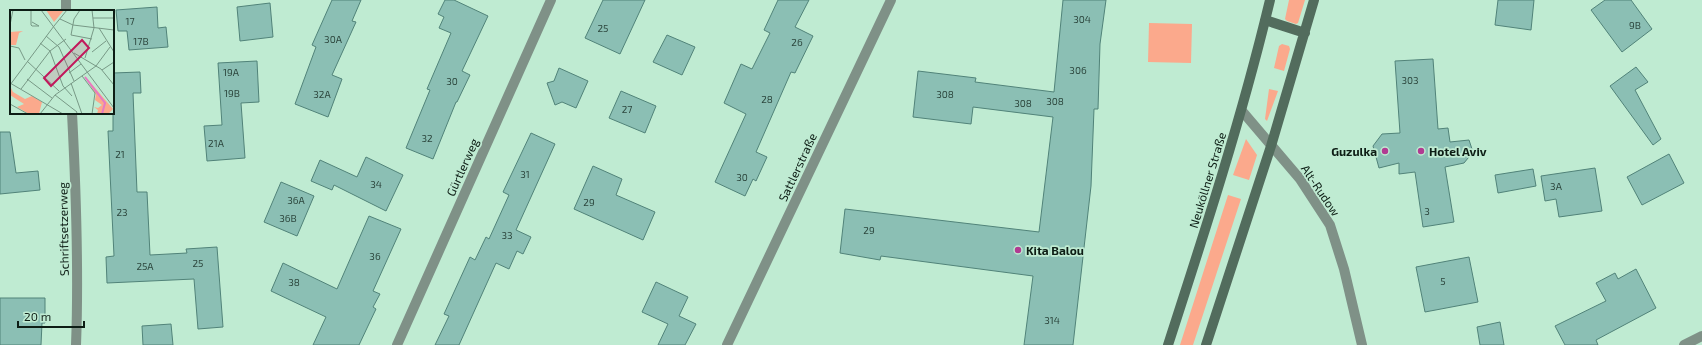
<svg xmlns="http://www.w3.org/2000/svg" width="1702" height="345" font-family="'Exo 2',sans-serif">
<rect width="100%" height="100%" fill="#bfebd2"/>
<!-- green -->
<path fill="#fba98c" d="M1289 0H1305L1298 23 1296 24 1287 21 1285 19Z
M1149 23 1192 24 1191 63 1148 62Z
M1282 44 1289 46 1290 49 1284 71 1274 68 1279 46Z
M1269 89 1278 91 1267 121 1265 119Z
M1246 139 1257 155 1249 180 1233 175Z
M1228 195 1241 199 1193 345H1180Z"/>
<!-- building -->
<path fill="#8bbfb4" stroke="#518379" d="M332 0H361L352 21 356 22 332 75 342 79 328 117 295 104 316 47 312 45Z
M445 0H454L488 16 462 71 470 75 457 102H456L433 159 406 148 430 90 427 89 451 33 439 28 444 17 438 14Z
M603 0H645L620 54 585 38Z
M778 0H809L795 27 813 36 795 73 791 72 756 152 767 157 756 181 753 179 745 196 715 182 746 114 724 103 741 64 752 69 770 33 764 30Z
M1063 0H1106L1100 44 1098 109H1094L1091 186 1073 345H1024L1033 276 881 256 880 260 840 253 845 209 1039 232 1053 117 973 107 971 124 913 117 918 71 976 78 975 82 1054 92Z
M1498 0H1534L1531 30 1495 25Z
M1605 0H1631L1652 29 1622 52 1591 10Z
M270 3 273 37 240 41 237 7Z
M157 7 158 28 166 27 168 47 129 50 127 31H118L116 10Z
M667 35 695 47 682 75 653 62Z
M1433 59 1438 129 1448 128 1450 142 1469 140 1473 152 1464 163 1445 167 1454 222 1423 227 1415 172 1399 174V163L1379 168 1373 146 1382 134 1400 133 1395 61Z
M257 61 259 102 241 103 245 158 207 161 204 126 222 125 218 63Z
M1636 67 1648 82 1635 90 1661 139 1653 145 1610 86Z
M559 68 588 81 576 108 562 102 555 105 547 83 554 81Z
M140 72 141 93H133L137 192H147L150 255 187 253 186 249 217 247 223 327 198 329 194 279 107 283 106 257 114 256 108 131H113V73Z
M621 91 656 106 645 133 609 118Z
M0 132H10L16 173 38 171 40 190 0 194Z
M531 133 555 144 516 230 531 237 523 254 517 251 509 269 496 263 459 345H435L449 316 444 314 470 257 475 260 486 237 489 239 509 195 503 192Z
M1669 154 1684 183 1642 205 1627 177Z
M366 157 403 175 386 211 334 185 332 190 311 181 320 160 357 177Z
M593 166 622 179 616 195 655 212 643 240 574 209Z
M1595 168 1602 211 1559 217 1556 199 1545 201 1541 176Z
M1533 169 1536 186 1498 193 1495 175Z
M281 182 314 196 297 236 264 222Z
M369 216 401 229 373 291 380 294 373 307 376 309 359 345H313L326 317 271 291 283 263 337 289Z
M1469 257 1478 302 1425 312 1416 267Z
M1636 269 1656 308 1596 340 1598 345H1565L1555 326 1606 301 1596 283 1615 273 1618 279Z
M656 282 688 297 679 316 696 324 685 345H658L668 324 642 312Z
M0 298H45V323H42L41 345H0Z
M1500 322 1504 345H1480L1477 327Z
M171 324 173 345H143L142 326Z"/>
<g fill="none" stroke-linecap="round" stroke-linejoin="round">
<!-- minor -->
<path stroke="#7f9187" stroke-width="10" d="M66 0V11
M1242 111 1300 179 1330 225 1344 269 1362 345
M72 113C76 190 79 268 76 345
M397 345 551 0
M727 345 891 0
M1684 345 1702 336"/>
<!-- secondary -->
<path stroke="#526c5d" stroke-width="10" d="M1265 20 1305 33
M1168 345C1205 231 1242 117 1270 0
M1206 345 1271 146 1314 0"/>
</g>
<!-- markers -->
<g fill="#b13b92" stroke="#bfebd2" stroke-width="1.5">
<circle cx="1385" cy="151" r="4"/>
<circle cx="1421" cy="151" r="4"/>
<circle cx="1018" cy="250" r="4"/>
</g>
<g text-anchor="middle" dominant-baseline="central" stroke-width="3.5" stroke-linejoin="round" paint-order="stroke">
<!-- number labels -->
<g font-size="10" fill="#2c463d">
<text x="1082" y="19">304</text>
<text x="130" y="21">17</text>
<text x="1635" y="25">9B</text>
<text x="603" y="28">25</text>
<text x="333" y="39">30A</text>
<text x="141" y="41">17B</text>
<text x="797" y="42">26</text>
<text x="1078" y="70">306</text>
<text x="231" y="72">19A</text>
<text x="1410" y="80">303</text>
<text x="452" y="81">30</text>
<text x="232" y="93">19B</text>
<text x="322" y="94">32A</text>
<text x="945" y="94">308</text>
<text x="767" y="99">28</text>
<text x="1055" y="101">308</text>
<text x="1023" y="103">308</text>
<text x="627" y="109">27</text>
<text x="427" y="138">32</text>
<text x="216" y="143">21A</text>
<text x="120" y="154">21</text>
<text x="525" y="174">31</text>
<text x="742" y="177">30</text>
<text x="376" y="184">34</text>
<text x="1556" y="186">3A</text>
<text x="296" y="200">36A</text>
<text x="589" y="202">29</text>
<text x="1427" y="211">3</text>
<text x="122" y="212">23</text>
<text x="288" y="218">36B</text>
<text x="869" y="230">29</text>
<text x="507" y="235">33</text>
<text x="375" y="256">36</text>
<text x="198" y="263">25</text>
<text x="145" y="266">25A</text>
<text x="1443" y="281">5</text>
<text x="294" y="282">38</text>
<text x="1052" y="320">314</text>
</g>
<!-- poi labels -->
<g font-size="12" font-weight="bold" fill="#0d1d15" stroke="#bfebd2" text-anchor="start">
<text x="1377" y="151" text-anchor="end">Guzulka</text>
<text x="1429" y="151">Hotel Aviv</text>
<text x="1026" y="250">Kita Balou</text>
</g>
<!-- street labels -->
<g font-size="12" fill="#0d1d15" stroke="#bfebd2">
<text transform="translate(462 167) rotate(-66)">Gürtlerweg</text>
<text transform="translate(797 167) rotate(-65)">Sattlerstraße</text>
<text transform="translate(1207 180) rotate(-73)">Neuköllner Straße</text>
<text transform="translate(1321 190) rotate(56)">Alt-Rudow</text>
<text transform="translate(63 229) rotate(-91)">Schriftsetzerweg</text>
</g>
</g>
<!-- overview -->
<g transform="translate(10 10)">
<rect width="104" height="104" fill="#bfebd2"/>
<path d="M36 0H54L44 12ZM13 21 9 23 6 35H0V22ZM74 65 103 99 98 104H87L88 100 84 97 88 98 92 95 85 90 86 85ZM0 76 3 82 15 89 22 86 32 92 29 104H19L7 97 14 94 0 85Z" fill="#fba98c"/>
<path fill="none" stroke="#e57ac4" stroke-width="2" d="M75 67 95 93 92 104"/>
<path fill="none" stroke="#789986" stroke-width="1" d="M21 0V15L22 16H29L22 12M31 0 104 98M70 0 64 9 61 25 82 29M83 8H104M50 9 63 15 104 20M0 15 3 0M44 16 57 0M89 18 104 42M36 26 49 37 64 71M30 33 40 41 53 76 62 86M0 36 9 38 15 50M82 42 96 31M64 43 91 59 104 75M75 48 84 18 82 0M17 51 49 81M92 60 104 52M59 63 71 54M72 66 85 83 82 104M17 69 42 88M0 73 53 104M61 73 72 104M0 75 44 16M11 79 40 41 56 29M45 85 67 102 66 104M0 94 18 104M30 104 45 85 86 56 100 37"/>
<path fill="#c2185b" fill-opacity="0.15" stroke="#c2185b" stroke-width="2" d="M72 30 79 38 41 76 34 68Z"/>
<rect width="104" height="104" fill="none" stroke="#0d1d15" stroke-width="2"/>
</g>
<!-- scale -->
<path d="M18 321v6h66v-6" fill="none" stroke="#0d1d15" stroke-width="2"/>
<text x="24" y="321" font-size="12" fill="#0d1d15" stroke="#bfebd2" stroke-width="3" paint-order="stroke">20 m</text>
</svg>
